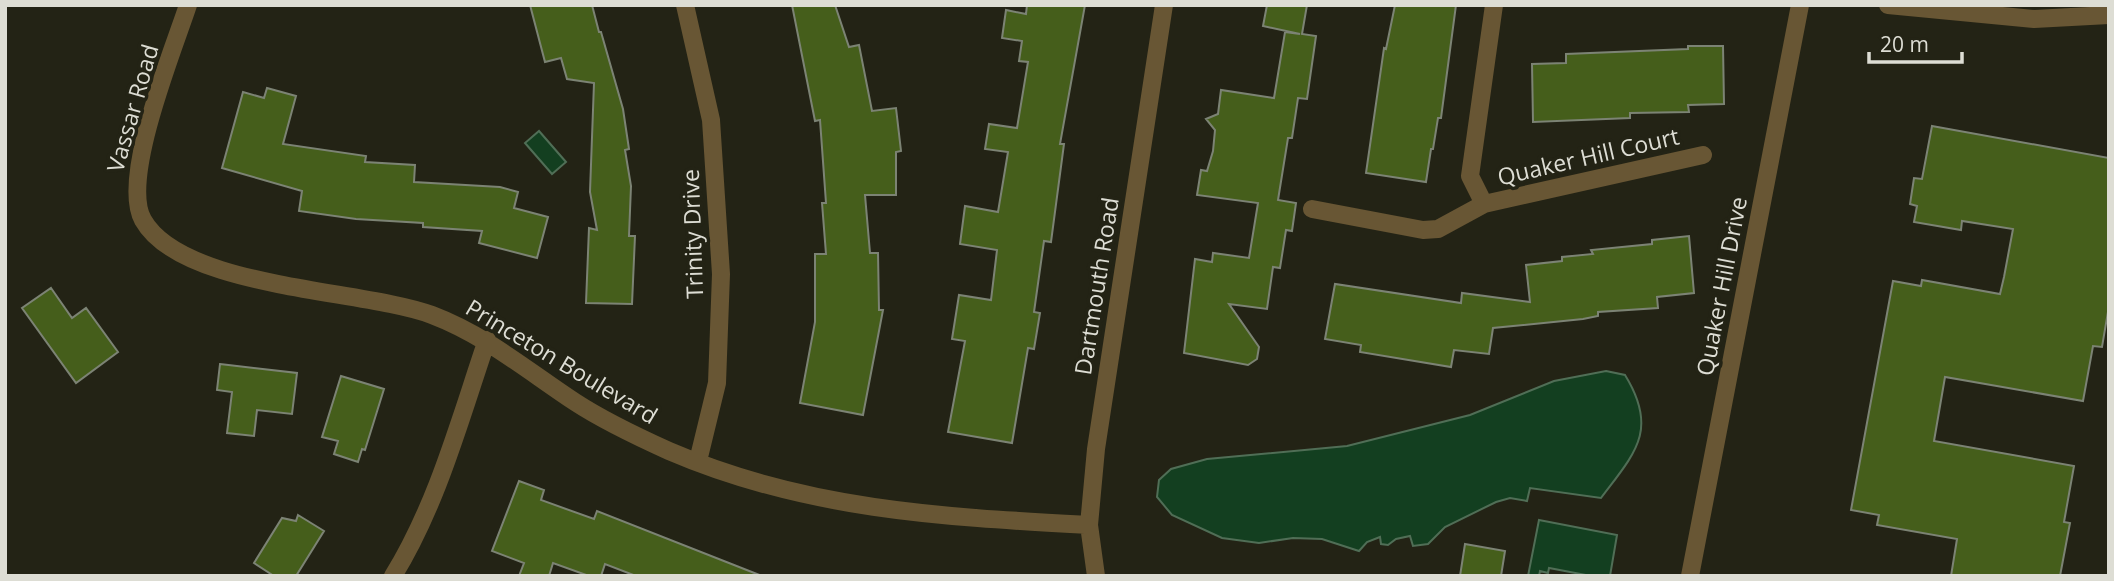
<svg xmlns="http://www.w3.org/2000/svg" width="2114" height="581" font-family="'Open Sans',sans-serif">
<rect width="100%" height="100%" fill="#232315"/>
<!-- water -->
<path fill="#133f20" stroke="#506e56" stroke-width="2" d="M539 131 566 162 552 174 525 143Z
M1606 371 1625 375C1659 430 1635 453 1601 498L1530 488 1527 501 1510 498 1496 502 1445 527 1428 544 1413 546 1410 536 1396 539 1388 545 1381 544 1380 537 1367 542 1359 551 1322 539 1293 538 1259 543 1222 538 1172 515 1157 497 1159 480 1171 469 1207 459 1347 446 1470 415 1554 381Z
M1539 520 1617 535 1610 576H1591L1549 568 1548 573 1540 571 1539 576H1528Z"/>
<!-- building -->
<path fill="#455e1b" stroke="#7c8374" stroke-width="2" d="M530 5H592L599 32H601L623 109 629 149 625 150 631 186 629 236H635L632 304 586 303 589 228 597 230 590 192 594 83 567 79 561 58 545 62Z
M792 5H835L849 47 859 45 872 111 896 108 901 151 896 152V195H865L870 253H878L879 310H883L863 415 800 403 815 322V254H826L822 203H826L820 120 815 121Z
M1027 5H1085L1060 144H1064L1051 242 1044 241 1034 312 1040 313 1034 349 1028 348 1012 443 948 432 965 341 952 339 959 295 991 300 997 250 960 244 965 206 998 212 1008 152 985 149 989 124 1017 128 1028 62 1019 61 1022 41 1002 38 1006 10 1026 14Z
M1267 5H1307L1302 34 1316 36 1307 99 1298 98 1292 138H1288L1278 200 1296 203 1292 231 1286 230 1280 268 1273 267 1267 309 1229 304 1259 347 1257 359 1248 365 1184 353 1195 259 1212 262 1213 253 1249 258 1258 203 1197 195 1201 170 1207 171 1213 151 1215 130 1206 119 1218 114 1221 90 1274 98 1285 32 1300 34 1263 26Z
M1395 5H1456L1441 118H1438L1433 149H1431L1426 182 1366 173 1384 48 1386 49Z
M1688 46H1723L1724 104 1688 105 1689 112 1630 113V118L1533 122 1532 64 1566 63V54L1688 49Z
M267 88 296 96 283 144 366 156 365 162 415 165 414 182 500 187 518 192 514 208 548 217 537 258 479 243 482 231 423 227V223L356 219 299 211 302 191 222 168 243 92 264 98Z
M1932 126 2109 158V306L2102 347 2093 346 2083 401 1945 377 1934 441 2074 466 2064 522 2070 523 2060 576H1951L1957 539 1877 525 1879 515 1851 510 1893 281 1921 286 1922 280 2000 294 2004 277 2013 229 1962 221 1961 230 1914 222 1917 206 1910 204 1914 178 1922 179Z
M1689 236 1694 293 1657 297 1658 308 1598 312V316L1583 319 1493 328 1489 354 1454 350 1451 367 1360 352 1361 345 1325 339 1335 284 1461 303 1462 293 1530 302 1526 265 1562 261V257L1593 254 1591 250 1652 244V240Z
M51 288 72 318 86 308 118 352 76 383 22 308Z
M220 364 297 373 292 414 257 410 254 436 227 433 232 392 217 390Z
M341 376 384 389 365 450 362 449 358 462 334 454 338 441 322 437Z
M519 481 544 490 541 500 594 519 597 511 762 576H636L605 564 601 576H589L553 563 549 576H519L524 563 492 551Z
M298 515 324 531 296 576H274L254 563 282 518 296 521Z
M1465 544 1505 551 1501 576H1460Z"/>
<g fill="none" stroke-linecap="round" stroke-linejoin="round">
<!-- minor -->
<path stroke="#685634" stroke-width="18" d="M188 5C173 51 120 179 143 220 182 289 362 289 432 315 485 335 528 371 575 402 604 421 638 437 669 451 806 510 943 517 1089 525
M685 5 711 120 721 274 717 383 698 461
M1484 204 1470 176 1494 5
M1312 209 1423 230 1438 229 1484 204 1703 155
M393 576C437 505 460 419 487 340
M1096 576 1089 525 1096 449 1164 5
M1690 576 1800 5"/>
<!-- tertiary -->
<path stroke="#685634" stroke-width="18" d="M1888 5 2034 19 2109 15"/>
</g>
<g text-anchor="middle" dominant-baseline="central" stroke-width="7" stroke-linejoin="round" paint-order="stroke">
<!-- street labels -->
<g font-size="23" fill="#ddddd4" stroke="#232315">
<text transform="translate(132 108) rotate(-74)">Vassar Road</text>
<text transform="translate(1588 156) rotate(-13)">Quaker Hill Court</text>
<text transform="translate(692 234) rotate(-92)">Trinity Drive</text>
<text transform="translate(1096 286) rotate(-81)">Dartmouth Road</text>
<text transform="translate(1721 286) rotate(-79)">Quaker Hill Drive</text>
<text transform="translate(562 361) rotate(31)">Princeton Boulevard</text>
</g>
</g>
<!-- border -->
<rect width="2114" height="581" fill="none" stroke="#ddddd4" stroke-width="14"/>
<!-- scale -->
<path d="M1869 52v10h93v-10" fill="none" stroke="#ddddd4" stroke-width="3.5"/>
<text x="1880" y="52" font-size="21" fill="#ddddd4" stroke="#232315" stroke-width="5" paint-order="stroke">20 m</text>
</svg>
